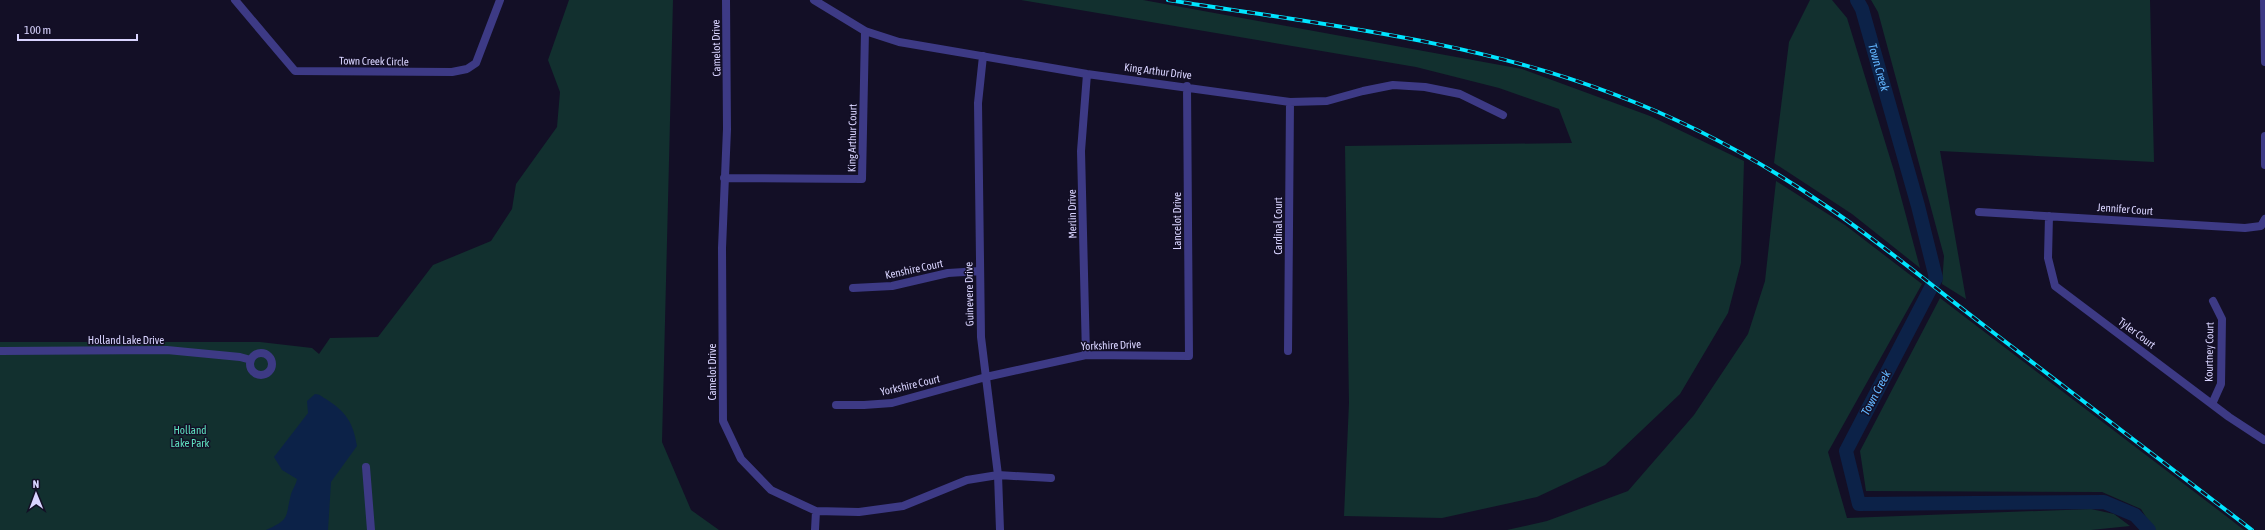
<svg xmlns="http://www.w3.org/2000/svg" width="2265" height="530" font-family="'Asap Condensed',sans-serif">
<rect width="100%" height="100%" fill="#130f26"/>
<!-- green -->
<path fill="#12302f" d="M569 0H673L662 442 691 510 719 530H0V342H260L312 348 319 354 330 338 378 337 433 265 491 241 512 209 516 184 557 127 560 92 548 60Z
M1021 0H1143L1522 69 1650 116 1744 161 1741 263 1728 313 1680 394 1605 465 1537 497 1442 518 1344 516 1349 403 1345 146 1572 143 1559 109 1499 88 1416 67Z
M1810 0H1832L1847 18 1894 171 1920 268 1852 214 1774 163 1789 42Z
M1871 0H2150L2154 162 1940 151 1966 299 1942 284 1944 256 1878 12Z
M1776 181 1845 225 1922 284 1828 452 1847 518 2091 509 2114 514 2130 526 2091 530H1507L1547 521 1628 491 1694 415 1748 334 1765 281Z
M1940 298 2226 516 2244 530H2154L2141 509 2102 492 1866 491 1860 451Z"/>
<!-- water -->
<path fill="#0c2248" d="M315 394C320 394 322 397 326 399 346 412 353 422 357 446L331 482 328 530H266C291 519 285 517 291 494 293 488 296 485 297 479L282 470 274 457 308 413 307 401Z"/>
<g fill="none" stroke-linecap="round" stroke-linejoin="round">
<!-- river -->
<path stroke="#0c2248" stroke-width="14" id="s1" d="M1857 0 1862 9 1918 206 1936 278 1846 451 1859 504 2104 502 2135 515 2149 530"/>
<!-- minor -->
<path stroke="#3d3a85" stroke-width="8" d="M235 0 295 71 452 72 467 69 476 63 500 0
M726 0 727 129 722 248 723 421 741 459 771 490 816 511 859 512 903 506 967 480 998 475 1051 478
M814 0 865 31 899 42 1087 74 1290 102 1327 101 1363 91 1393 85 1425 87 1460 94 1503 115
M2264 0 2265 62
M983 56 978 103 981 337 998 475 1000 530
M2265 136V165
M724 178 862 179 865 31
M1979 212 2245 228 2261 226 2265 219
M2049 216 2048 258 2055 286 2229 417 2264 440
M853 288 892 286 948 273 980 271
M0 351 167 350 240 357 251 360
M1288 351 1290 102
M250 364a11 11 0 1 1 22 0a11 11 0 1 1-22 0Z
M1086 355 1081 151 1087 74
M2212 404 2221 384 2222 319 2213 301
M836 405H864L892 403 986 377 1086 355 1189 356 1187 86
M366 467 371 530
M815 530 816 511"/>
<defs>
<path id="rail" d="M1168 0C1318 24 1473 40 1616 95 1688 122 1759 160 1823 204 1880 242 1932 286 1986 327 2075 395 2163 462 2252 530"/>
</defs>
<!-- rail casing -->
<use href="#rail" stroke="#00e5ff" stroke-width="4"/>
<!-- rail -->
<use href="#rail" stroke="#130f26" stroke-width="2.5" stroke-dasharray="8" stroke-linecap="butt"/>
</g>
<g text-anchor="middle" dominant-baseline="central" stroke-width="3" stroke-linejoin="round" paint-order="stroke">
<!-- street labels -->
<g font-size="11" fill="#d9d4ff" stroke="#130f26">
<text transform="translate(716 48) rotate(-91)">Camelot Drive</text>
<text transform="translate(374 61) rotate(1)">Town Creek Circle</text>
<text transform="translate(1158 71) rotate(7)">King Arthur Drive</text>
<text transform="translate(852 138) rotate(-89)">King Arthur Court</text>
<text transform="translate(2125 209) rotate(4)">Jennifer Court</text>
<text transform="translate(1072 214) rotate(-91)">Merlin Drive</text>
<text transform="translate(1177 221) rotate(-90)">Lancelot Drive</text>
<text transform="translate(1278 226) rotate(-90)">Cardinal Court</text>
<text transform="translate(914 269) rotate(-12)">Kenshire Court</text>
<text transform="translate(969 294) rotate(-91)">Guinevere Drive</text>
<text transform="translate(2137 333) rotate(37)">Tyler Court</text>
<text x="126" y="340">Holland Lake Drive</text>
<text transform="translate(1111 345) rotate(-2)">Yorkshire Drive</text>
<text transform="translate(2209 352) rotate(-89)">Kourtney Court</text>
<text transform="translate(712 372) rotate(-90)">Camelot Drive</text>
<text transform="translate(910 385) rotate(-13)">Yorkshire Court</text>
</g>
<!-- park labels -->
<g font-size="11" fill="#5fe0c0" stroke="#130f26">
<text x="190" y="430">Holland<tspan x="190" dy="13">Lake Park</tspan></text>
</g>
<!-- water labels -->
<g font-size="12" font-style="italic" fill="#62b6ff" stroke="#130f26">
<text stroke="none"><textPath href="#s1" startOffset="71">Town Creek</textPath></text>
<text transform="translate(1876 393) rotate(-62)">Town Creek</text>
</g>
</g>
<!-- north arrow -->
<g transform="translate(36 494) rotate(359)" stroke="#130f26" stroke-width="3" paint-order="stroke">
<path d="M0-3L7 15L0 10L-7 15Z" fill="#d9d4ff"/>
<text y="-6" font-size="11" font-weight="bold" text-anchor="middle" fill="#d9d4ff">N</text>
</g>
<!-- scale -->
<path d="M18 34v6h119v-6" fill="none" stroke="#d9d4ff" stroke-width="2"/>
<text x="24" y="34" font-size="12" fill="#d9d4ff" stroke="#130f26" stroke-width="3" paint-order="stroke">100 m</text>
</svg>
